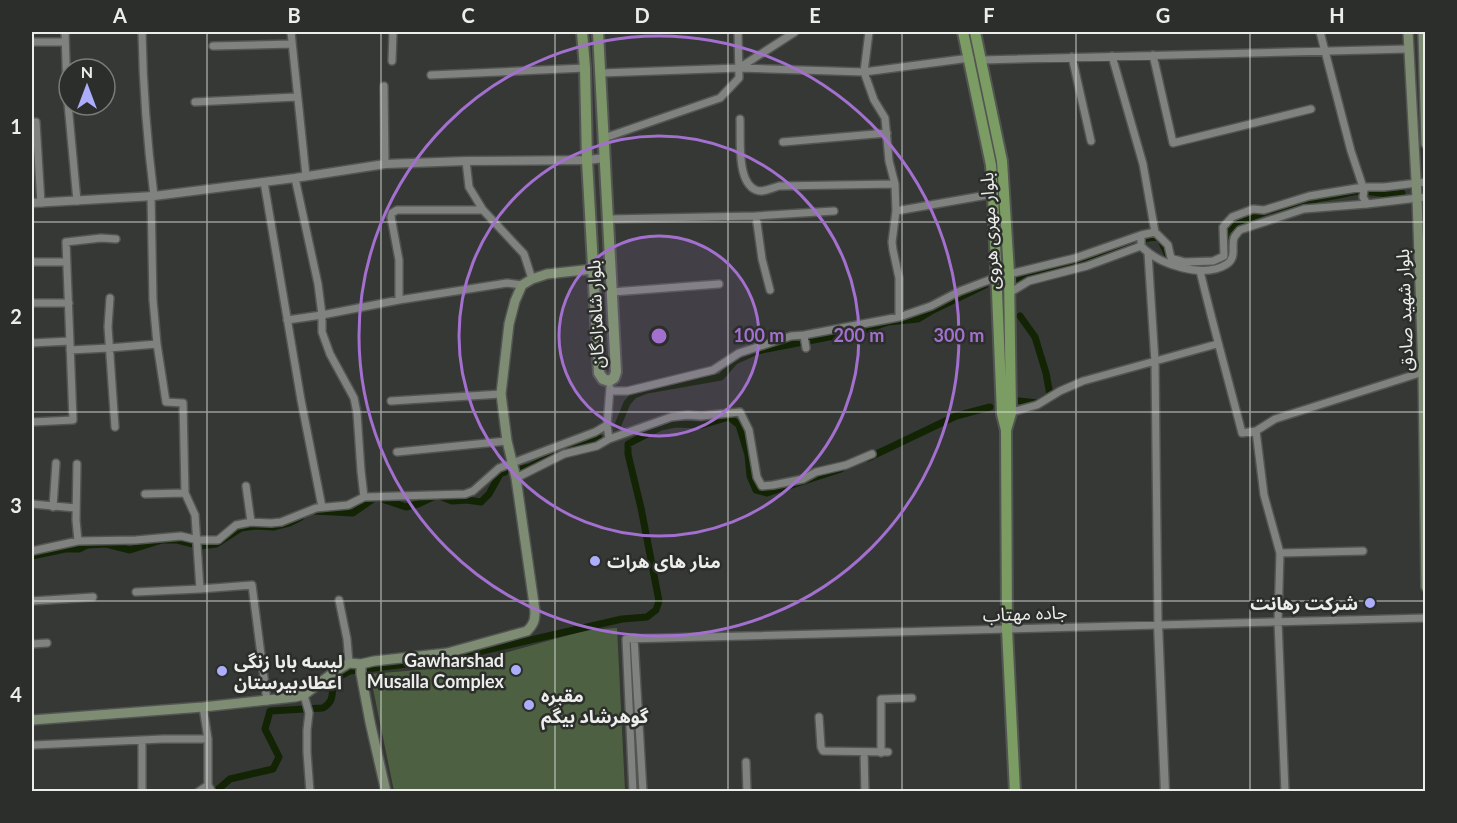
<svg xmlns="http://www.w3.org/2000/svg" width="1457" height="823" font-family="Lato,'Noto Sans Arabic',sans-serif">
<rect width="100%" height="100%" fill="#353834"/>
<!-- green -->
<path fill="#4e6042" d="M617 628 625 791H394L370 674 454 667 587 630Z"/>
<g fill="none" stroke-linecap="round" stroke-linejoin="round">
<!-- canal -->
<path stroke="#132405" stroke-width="7" d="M1180 264 1184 265H1214L1226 259V232C1248 212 1309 200 1339 195 1346 194 1354 191 1361 191 1376 191 1388 197 1402 193
M1026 273 1051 270 1093 259 1122 247 1133 241 1159 236 1170 260
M1016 281 1029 272
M1019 401 1038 403 1050 395 1046 373 1035 337 1020 316
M618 425 627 403 634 395 647 390 721 377 735 361 757 351 865 330 888 322 918 319 933 310 985 285
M868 458 956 416 990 407
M521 469 530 467 546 459 555 451 591 441 599 438
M314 511 353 513 376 497 406 507 418 504 437 495 452 501 467 500 481 502 489 494 500 474 505 472
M32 556 65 549H79L87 545 106 544 130 550 162 540H177L201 546 216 544 241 528 256 526 273 527 289 523 301 517
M215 792 230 779 273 769 279 757 265 729 270 711 323 708C342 697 321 683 350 671L448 659 622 619 647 617 656 610 659 601 641 508 628 454V444L661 427 675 424 702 425 729 417 739 425 748 455 750 476 756 490 767 493 841 469"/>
<defs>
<path id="minor" d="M65 32 67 93 77 201
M142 32C143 87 147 141 154 196
M291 32 306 176
M869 32 864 72 874 100 885 118 889 161 895 184 896 211 892 242 893 250 899 278V317
M1320 32 1351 151 1364 190 1363 197 1367 204
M32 42H65
M213 46 292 44
M1153 55 1173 143 1311 109
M1112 56 1143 164 1155 232
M1072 57 1091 141
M982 60 1408 49
M392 61 393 32
M739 68 795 32
M601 73 739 68 864 72 970 58
M431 75 585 68
M384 86 385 164
M195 102 297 97
M740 119C741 137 736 182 756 190 763 193 772 188 779 186L895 184
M36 122 41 203
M604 138 720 98 739 78 738 32
M783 142 887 133
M466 161 469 187 483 210 524 254 532 279
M295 178 318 284 322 315V332L330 354 354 398 357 413 361 471 364 497
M264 182 301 400 322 507
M151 196 153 300 157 344 166 402 183 403 185 493 195 515 200 589 252 585 267 701
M896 211 993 194
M756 216 762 259 770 290
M608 219 756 216 834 211
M1141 235V246C1159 265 1204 279 1227 264 1237 257 1231 247 1234 238 1234 237 1239 231 1240 230L1304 209 1367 204 1426 197
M1148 253 1155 362 1158 624
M32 262H66
M1200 271C1213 325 1228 379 1242 433L1256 431
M612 292 719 284
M1009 293 1029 281 1087 266 1141 246
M110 298 108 327 115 427
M399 300V260L391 217 392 213 397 210H483
M32 303H69
M287 320 322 315 399 300 507 283 522 285
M804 335 806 348
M32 343 70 341
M70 350 109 348 157 344
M610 391H627L713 370 739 353 791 336 804 335 899 317 931 306 960 291 997 277 1075 258 1141 235 1155 232 1168 245 1171 258 1185 262 1213 261 1224 256 1223 227 1232 217 1253 209 1264 210 1309 196 1363 187H1384L1426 182
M391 401 501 394
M1008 413 1037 405 1060 391 1083 381 1217 344
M32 422 73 420 66 242 101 238 116 239
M609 439 607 425 610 388
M397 452 507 441
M77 464 76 520 78 541
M516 478 564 454 597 446 609 439 671 417 688 415 701 416 740 412 749 430 757 477 762 486 773 485 803 479 816 472 846 465 872 454
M246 486 251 522
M145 494 185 493
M32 504 76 508
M53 507 56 463
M32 551 78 541 136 540 181 536 198 540H218L236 525 251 522 271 523 281 522 316 508 348 505 364 497 465 494 473 491 499 468 595 432 607 425
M1280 553 1363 551
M136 592 200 589
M339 600 347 639 349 663
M32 601 93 597
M634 638 643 792
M32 644 47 643
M304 695 309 713 307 730V752L310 792
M203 707 208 739V785L212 792
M819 717 821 747 823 751 888 752
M142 740V792
M34 745 163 739H208
M864 752 865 792
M881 753V699L912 698
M746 762 747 792
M198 792 208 785
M633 792 626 639 1426 618
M1285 792 1278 621 1280 553 1264 495 1256 431 1275 419 1423 372"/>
<path id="tertiary" d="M32 203 154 196 295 178 385 164 466 161 587 160 605 158
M1158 624 1165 792"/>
<path id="secondary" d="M1408 32 1417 198 1423 372 1426 587
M1423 32 1426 144
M361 664V674L370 722 386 792
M32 720 203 707 295 697 304 695 334 672 349 663 361 664 374 661 447 653 527 631C534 624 535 620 535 611L516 478 507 441 501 394 509 324 515 301 522 285 532 279 547 274 593 269"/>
<path id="primary" d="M582 32 585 68 587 160 599 373 603 379 609 381 614 378 616 372 598 32"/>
<path id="trunk" d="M963 32 991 165 993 194 1002 414 1006 430 1007 629 1015 792
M975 32 1002 161 1009 273 1011 413 1006 430"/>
</defs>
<!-- minor casing -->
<use href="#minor" stroke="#535552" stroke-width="10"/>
<!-- tertiary casing -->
<use href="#tertiary" stroke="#535552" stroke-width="11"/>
<!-- secondary casing -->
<use href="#secondary" stroke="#535552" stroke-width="12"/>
<!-- primary casing -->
<use href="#primary" stroke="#535552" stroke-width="14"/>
<!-- trunk casing -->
<use href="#trunk" stroke="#535552" stroke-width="14"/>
<!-- minor -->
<use href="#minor" stroke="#7f827e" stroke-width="7"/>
<!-- tertiary -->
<use href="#tertiary" stroke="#7f827e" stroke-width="8"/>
<!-- secondary -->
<use href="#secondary" stroke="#7e8c74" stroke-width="9"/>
<!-- primary -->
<use href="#primary" stroke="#7c9669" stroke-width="10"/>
<!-- trunk -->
<use href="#trunk" stroke="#7b9c62" stroke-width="10"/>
</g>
<!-- grid -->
<path fill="none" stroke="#edeeec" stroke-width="1.5" stroke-opacity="0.55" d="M207 32V792M381 32V792M555 32V792M728 32V792M902 32V792M1076 32V792M1250 32V792M32 222H1426M32 412H1426M32 601H1426"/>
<!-- distance rings -->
<circle cx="659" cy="336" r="100" fill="#a370cf" fill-opacity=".12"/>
<g fill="none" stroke="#a370cf" stroke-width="3">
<circle cx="659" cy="336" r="100"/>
<circle cx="659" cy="336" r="200"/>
<circle cx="659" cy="336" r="300"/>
</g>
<!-- markers -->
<g fill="#adaefb" stroke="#2b2e2a" stroke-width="2">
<circle cx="595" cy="561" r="6"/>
<circle cx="1370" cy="603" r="6"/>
<circle cx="516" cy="670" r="6"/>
<circle cx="222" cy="671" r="6"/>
<circle cx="529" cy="705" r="6"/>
</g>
<g text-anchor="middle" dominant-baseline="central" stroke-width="5" stroke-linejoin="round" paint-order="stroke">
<!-- street labels -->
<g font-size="18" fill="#edeeec" stroke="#2b2e2a">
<text transform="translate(989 231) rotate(-93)">بلوار مهری هروی</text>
<text transform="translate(1404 310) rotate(-92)">بلوار شهید صادق</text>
<text transform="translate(595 314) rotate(-92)">بلوار شاهزادگان</text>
<text transform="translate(1025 613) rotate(-2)">جاده مهتاب</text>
</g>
<!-- poi labels -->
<g font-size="18" font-weight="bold" fill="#edeeec" stroke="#2b2e2a" text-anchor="start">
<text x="607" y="561">منار های هرات</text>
<text x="1358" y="603" text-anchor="end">شرکت رهانت</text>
<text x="504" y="660" text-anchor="end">Gawharshad<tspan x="504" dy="21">Musalla Complex</tspan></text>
<text x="234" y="661">لیسه بابا زنگی<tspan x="234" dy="21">اعطادبیرستان</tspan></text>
<text x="541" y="695">مقبره<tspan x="541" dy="21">گوهرشاد بیگم</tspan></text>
</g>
</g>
<circle cx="659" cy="336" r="9" fill="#a370cf" stroke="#2b2e2a" stroke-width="3"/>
<g font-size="18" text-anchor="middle" font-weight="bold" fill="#a370cf" stroke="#2b2e2a" stroke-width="5" stroke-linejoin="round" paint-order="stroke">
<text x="759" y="342">100 m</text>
<text x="859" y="342">200 m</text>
<text x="959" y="342">300 m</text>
</g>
<!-- border -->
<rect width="1457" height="823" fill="none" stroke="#2b2e2a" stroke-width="66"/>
<!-- north arrow -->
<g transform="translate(87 87)"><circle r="28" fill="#2b2e2a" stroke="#797b78" stroke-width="1.5"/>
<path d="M0-4.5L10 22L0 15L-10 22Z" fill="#adaefb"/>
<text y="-9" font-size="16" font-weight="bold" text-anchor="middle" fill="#edeeec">N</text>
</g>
<rect x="33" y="33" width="1391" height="757" fill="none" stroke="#edeeec" stroke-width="2"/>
<g font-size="20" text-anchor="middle" font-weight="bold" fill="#edeeec">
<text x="120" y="23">A</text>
<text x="294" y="23">B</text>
<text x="468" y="23">C</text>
<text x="642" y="23">D</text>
<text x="815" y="23">E</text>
<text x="989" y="23">F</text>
<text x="1163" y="23">G</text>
<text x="1337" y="23">H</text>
<text x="16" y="134">1</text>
<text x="16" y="324">2</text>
<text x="16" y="513">3</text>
<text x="16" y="702">4</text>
</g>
</svg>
